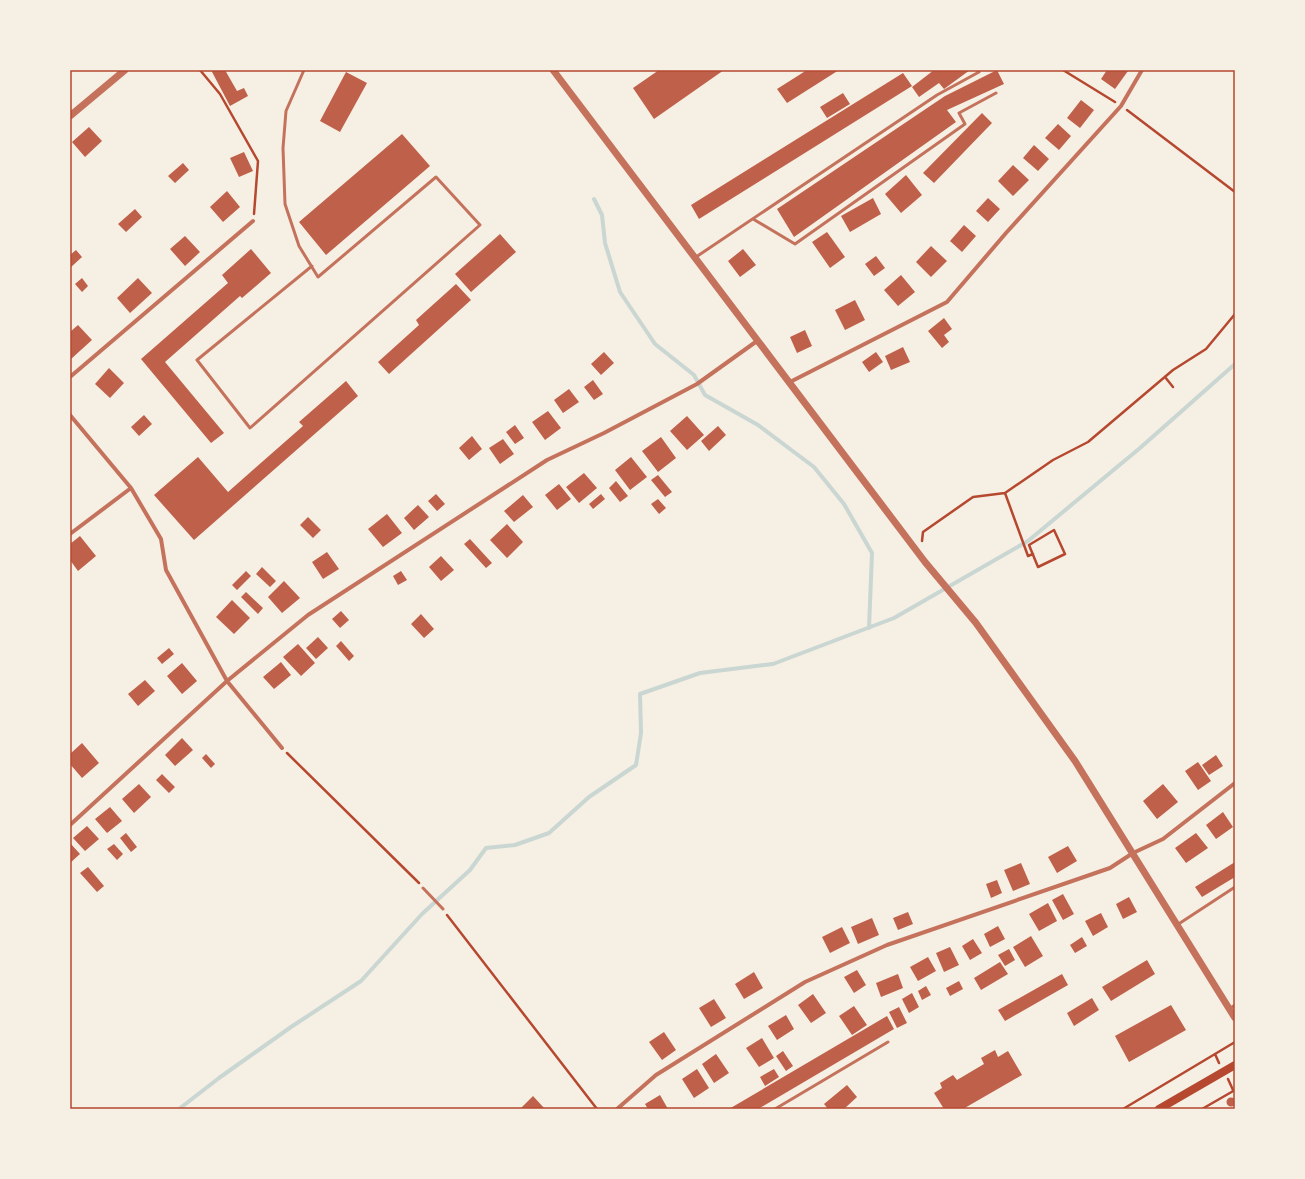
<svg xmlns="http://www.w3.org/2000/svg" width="1305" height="1179" font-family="Barlow,sans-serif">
<rect width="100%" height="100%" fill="#f6efe4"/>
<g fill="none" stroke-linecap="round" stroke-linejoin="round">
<!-- stream -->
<path stroke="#c9d6d2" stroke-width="4" d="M594 199 602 215 605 243 620 292 655 344 694 375 705 395 758 425 814 467 844 504 872 553 869 628
M179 1109 219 1078 291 1027 361 981 422 914 470 870 486 848 515 845 549 833 589 797 636 765 641 733 640 694 700 673 773 664 894 618 1028 541 1140 448 1235 364"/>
</g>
<!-- building -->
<path fill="#bf614a" d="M211 70H225L237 91 244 88 248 96 230 106Z
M659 70H724L654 119 633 88Z
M807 70H839L787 103 777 89Z
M934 70H970L944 89 939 83 919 97 912 87Z
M997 70 1004 84 947 110 956 122 794 237 777 209 945 96Z
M1107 70H1126L1128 71 1115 89 1101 79Z
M346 72 367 83 340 132 320 121Z
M903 73 912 86 699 219 691 205Z
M843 93 850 104 827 118 820 107Z
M1081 100 1094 110 1080 128 1067 118Z
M982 113 992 123 934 183 923 173Z
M1058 124 1071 136 1059 150 1045 138Z
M89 127 102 141 85 157 72 142Z
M402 134 430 166 326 255 299 222Z
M1034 145 1049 159 1038 171 1023 158Z
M244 152 253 171 239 177 230 158Z
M183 163 189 170 175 183 168 176Z
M1013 165 1029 180 1013 196 998 181Z
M906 175 922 195 901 213 885 194Z
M227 191 240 207 223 222 210 207Z
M873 198 881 214 850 232 841 216Z
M988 198 1000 209 988 222 976 211Z
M135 209 142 217 126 232 118 224Z
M964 225 976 236 962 252 950 241Z
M827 232 845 257 830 268 812 242Z
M500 234 516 252 471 292 455 274Z
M185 236 200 252 185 266 170 249Z
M931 246 947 261 931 277 916 262Z
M251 249 271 273 242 298 240 296 165 362 224 433 211 443 141 359 228 283 222 275Z
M743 249 756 265 740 277 728 261Z
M76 250 82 257 70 268V255Z
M876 256 885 268 874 276 865 264Z
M901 275 915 292 898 306 884 290Z
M82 278 88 286 82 292 75 284Z
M138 278 152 293 130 313 117 298Z
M456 284 471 300 389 374 378 362 419 325 416 320Z
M855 300 865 320 845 330 835 310Z
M944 318 952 329 944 335 949 342 942 348 928 331Z
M78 325 92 340 71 359 70 332Z
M805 330 812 346 797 353 790 337Z
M903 347 910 362 891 370 885 356Z
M604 352 614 363 601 375 591 364Z
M876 352 883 362 869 372 862 362Z
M109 368 124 383 110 398 95 384Z
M593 380 603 394 594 400 584 387Z
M346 381 358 396 194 540 154 495 198 457 228 492 303 426 299 422Z
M569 389 579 402 563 413 554 400Z
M548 411 561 428 545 440 532 422Z
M144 415 152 424 139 436 131 427Z
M687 416 704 435 687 450 670 431Z
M515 425 524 438 515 444 506 432Z
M718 426 726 435 709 451 701 441Z
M472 436 482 449 469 460 459 448Z
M661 437 676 458 658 472 642 451Z
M503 439 514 454 500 464 489 448Z
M631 457 647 477 630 490 615 470Z
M584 473 597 488 579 503 566 487Z
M658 475 672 492 665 497 651 480Z
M616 481 628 496 620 502 609 488Z
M559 484 571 499 557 510 545 495Z
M436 494 445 504 437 511 428 501Z
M601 494 605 499 593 509 589 504Z
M523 495 533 507 514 522 504 511Z
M658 499 666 508 659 514 651 504Z
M418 505 429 517 414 530 404 518Z
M387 514 402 533 383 547 368 529Z
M308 517 321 530 313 538 300 525Z
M507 524 523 542 507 558 490 540Z
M80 536 96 556 78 571 70 560V544Z
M470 539 492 563 486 568 464 544Z
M327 552 339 569 323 579 312 562Z
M441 556 454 570 441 581 429 567Z
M262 567 276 581 270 587 256 574Z
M246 571 251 576 237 590 232 585Z
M401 571 407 580 398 585 393 576Z
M284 581 300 598 282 613 268 597Z
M246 592 263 608 258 614 241 597Z
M232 600 250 618 234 634 216 617Z
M341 611 349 620 340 628 332 619Z
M421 614 434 629 424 638 411 624Z
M318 637 328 648 316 659 306 648Z
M341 641 354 656 349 661 336 646Z
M298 644 315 663 301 676 283 657Z
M169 648 174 654 162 664 157 658Z
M281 662 291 675 274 689 263 677Z
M182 663 197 681 182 694 167 676Z
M145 680 155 691 138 706 128 694Z
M182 738 193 750 175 766 165 755Z
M82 743 99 763 82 778 70 764V754Z
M206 754 215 764 211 768 202 758Z
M1216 755 1223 766 1209 775 1202 765Z
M1198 762 1211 781 1198 790 1185 771Z
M162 774 175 787 169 793 156 780Z
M139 784 151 797 134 813 122 799Z
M1163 784 1178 802 1157 819 1143 801Z
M110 807 122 821 107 833 95 819Z
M1223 812 1233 827 1216 839 1206 825Z
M87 826 99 839 85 851 73 838Z
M126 833 137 847 131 852 120 838Z
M1196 833 1208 848 1186 863 1175 848Z
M70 843 80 854 70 863Z
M114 844 123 854 117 860 107 849Z
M1068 846 1077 861 1057 873 1048 857Z
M1235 862V877L1202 897 1195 887Z
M1021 863 1030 884 1013 891 1004 870Z
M88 867 104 886 97 892 80 873Z
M997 880 1002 893 991 898 986 884Z
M1063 894 1074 914 1063 920 1052 900Z
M1129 897 1137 912 1123 919 1116 904Z
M1048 903 1057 921 1039 931 1029 914Z
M908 912 913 924 898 930 893 918Z
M1101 913 1108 927 1093 936 1085 921Z
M872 918 879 935 858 944 851 927Z
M998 926 1005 939 990 947 984 934Z
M842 927 850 943 830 953 822 937Z
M1031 936 1043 956 1025 967 1013 947Z
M1082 937 1087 946 1075 953 1070 945Z
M973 939 982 953 970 960 962 946Z
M950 947 959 965 944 972 936 953Z
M1009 949 1015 960 1005 966 998 955Z
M928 957 936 971 918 981 910 967Z
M1147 960 1155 974 1111 1001 1102 987Z
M1000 962 1008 974 981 990 974 978Z
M857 970 866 985 854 993 844 977Z
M754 972 763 988 744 999 735 984Z
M898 974 903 988 881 997 876 983Z
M1062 974 1068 985 1005 1021 998 1010Z
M959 981 963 989 950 996 946 988Z
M926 986 931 995 922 1000 918 991Z
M912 993 919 1007 909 1013 902 999Z
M813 994 826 1013 811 1023 798 1005Z
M1092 998 1099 1010 1074 1026 1067 1013Z
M714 999 726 1018 711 1027 699 1008Z
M1171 1005 1186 1030 1129 1062 1115 1036Z
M854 1006 867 1025 852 1035 839 1016Z
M899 1007 907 1023 897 1028 889 1012Z
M786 1015 794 1029 777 1040 768 1026Z
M887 1016 894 1029 758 1109H729Z
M664 1032 676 1050 662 1060 649 1042Z
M762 1038 774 1058 759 1067 746 1048Z
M995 1050 998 1057 1008 1051 1022 1075 963 1109H944L934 1093 942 1088 940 1083 953 1075 957 1080 984 1064 981 1058Z
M783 1051 793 1066 786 1071 776 1056Z
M716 1054 729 1073 714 1083 702 1064Z
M697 1069 709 1088 694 1098 682 1079Z
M774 1069 779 1077 765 1086 760 1077Z
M847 1085 857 1097 844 1109H828L824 1104Z
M660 1095 668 1109H648L645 1104Z
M533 1096 545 1109 521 1108Z
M1226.5 1102a4.5 4.5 0 1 1 9 0a4.5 4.5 0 1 1-9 0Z"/>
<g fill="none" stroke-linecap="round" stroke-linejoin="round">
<!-- path -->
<path stroke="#b5482f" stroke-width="2.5" d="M200 70 220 94 258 161 254 214
M1063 70 1115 102
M1127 110 1235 192
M1165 377 1173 387
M1005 493 1028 556 1033 554
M1054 530 1065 554 1038 567 1029 545Z
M922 541 923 532 973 497 1005 493 1053 460 1088 442 1173 370 1206 349 1235 314
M287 753 419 883
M447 915 597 1109
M1215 1054 1235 1042
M1228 1079 1233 1090
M1123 1109 1215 1054 1219 1063
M1202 1109 1235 1090"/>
<!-- service -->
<path stroke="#c5725c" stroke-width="3" d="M304 70 286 111 283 148 285 204 299 246 318 277 436 177 480 225 250 428 197 360 312 266
M753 219 795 244 965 124 959 113 996 93
M696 257 937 95 979 72 977 70
M423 888 443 909
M1177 925 1235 887
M1229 1009 1235 1005
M775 1109 888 1042"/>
<!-- minor -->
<path stroke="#c5725c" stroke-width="4" d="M70 377 253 221
M790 382 947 302 1006 233 1121 106 1142 70
M70 415 131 488 161 539 166 570 227 681 282 748
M70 534 131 488
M70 825 227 681 308 615 547 460 604 433 697 384 757 341
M617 1109 656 1075 805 982 887 945 1110 868 1133 853 1163 839 1235 783"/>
<!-- tertiary -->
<path stroke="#c5725c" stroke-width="7" d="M553 70 925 562 976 623 1075 761 1235 1018
M70 116 125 70"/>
<!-- secondary -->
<path stroke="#b5482f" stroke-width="8" d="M1159 1109 1235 1065"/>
</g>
<!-- border -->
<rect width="1305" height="1179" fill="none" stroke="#f6efe4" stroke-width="142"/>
<rect x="71" y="71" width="1163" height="1037" fill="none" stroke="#b5482f" stroke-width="1.5"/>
</svg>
